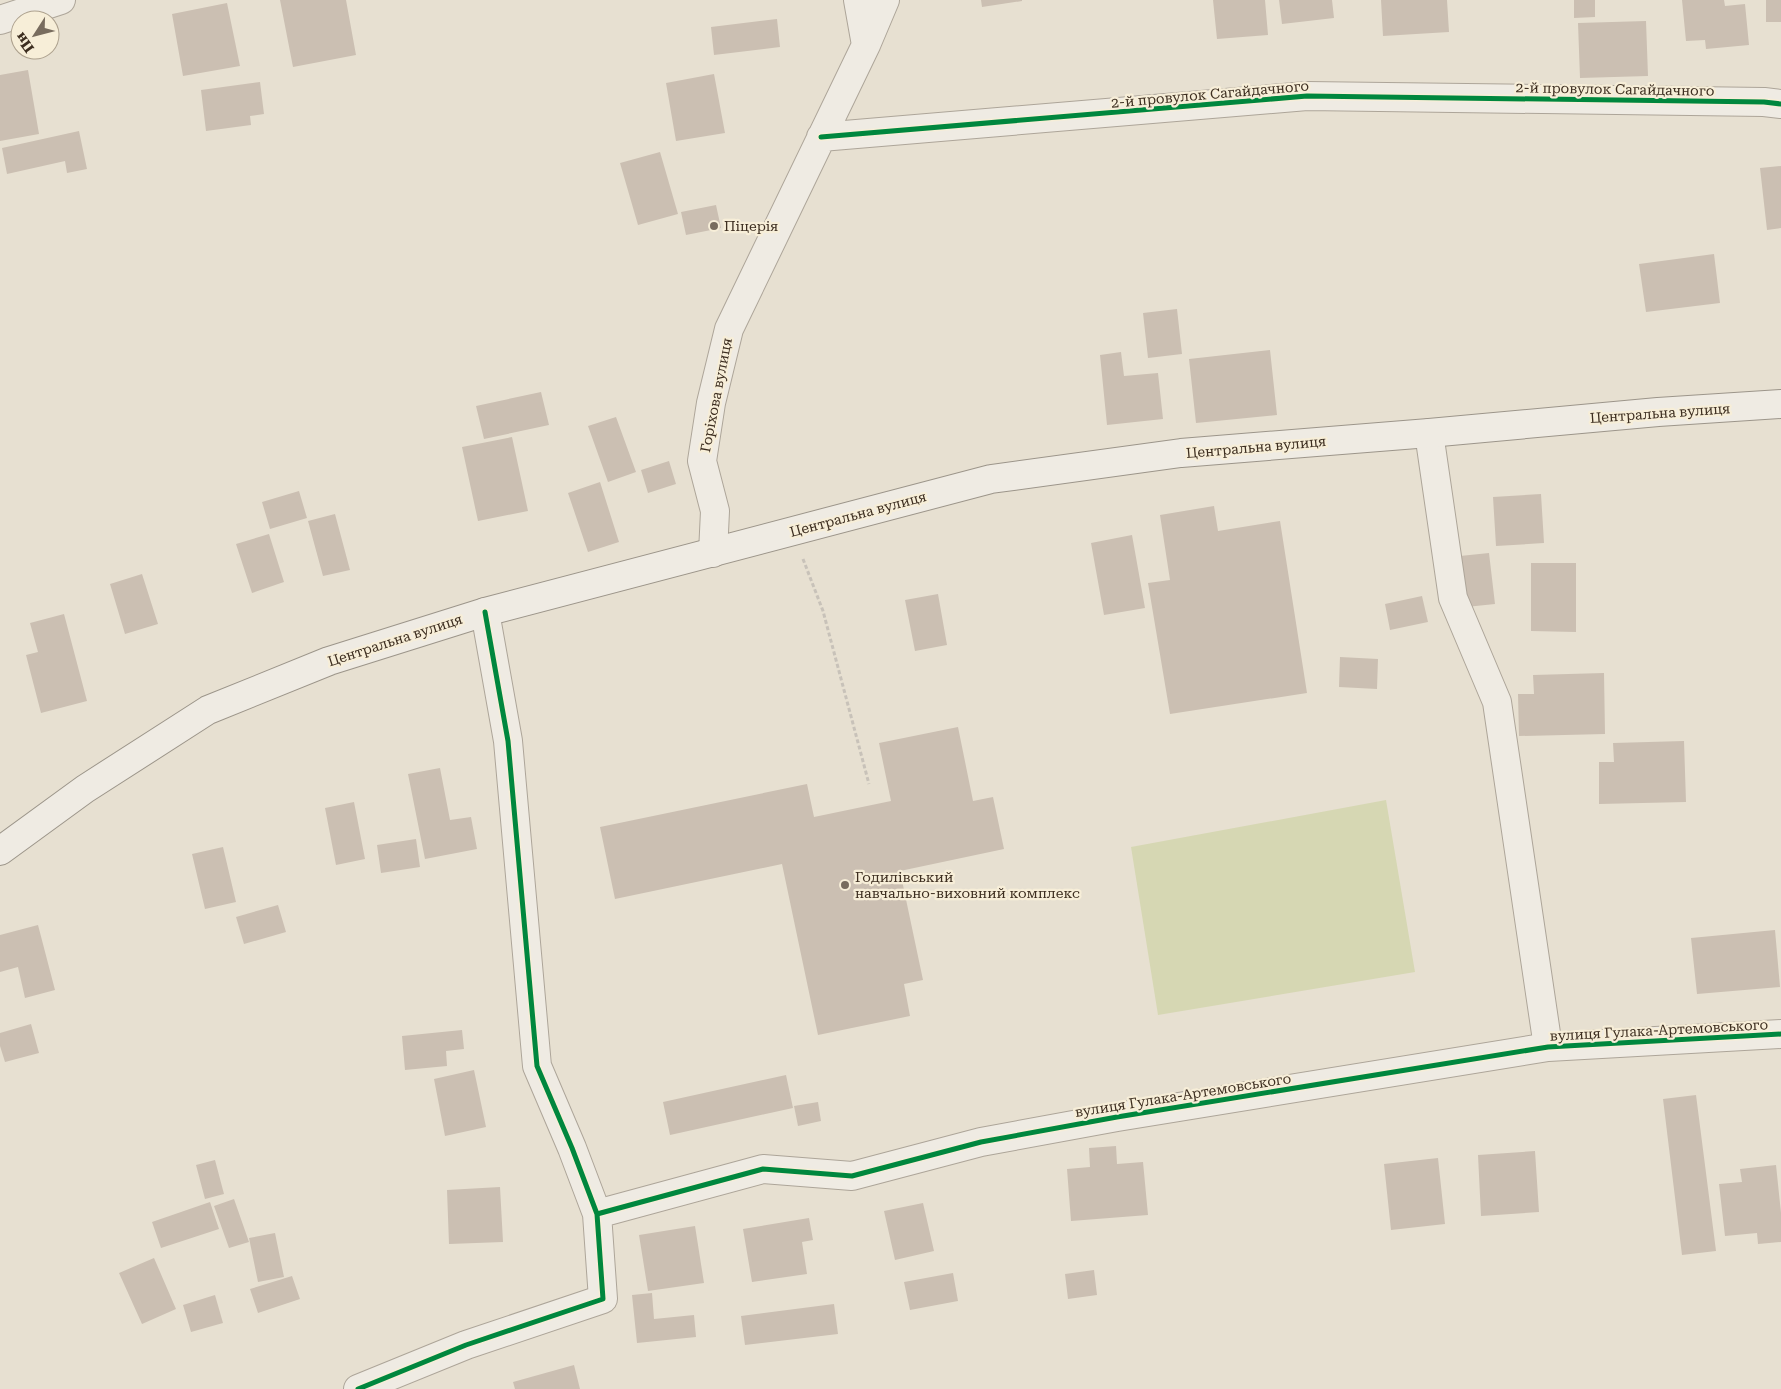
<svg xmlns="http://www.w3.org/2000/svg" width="1781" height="1389" font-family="'Roboto Serif',serif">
<rect width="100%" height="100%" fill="#e7e0d1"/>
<!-- green -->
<path fill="#d6d7b3" d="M1386 800 1415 972 1158 1015 1131 847Z"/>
<!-- building -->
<path fill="#cbbfb2" d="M280 0H346L356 55 293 67Z
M981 0H1022V1L982 7Z
M1213 0H1265L1268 35 1217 39Z
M1279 0H1332L1334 18 1282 24Z
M1381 0H1447L1449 32 1383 36Z
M1574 0H1595V17L1574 18Z
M1682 0H1724L1725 6 1745 4 1749 45 1706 49 1705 40 1686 41Z
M1766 0H1781V22H1766Z
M227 3 240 66 183 76 172 14Z
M777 19 780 47 714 55 711 27Z
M1646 21 1648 76 1580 78 1578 23Z
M28 70 39 134 0 141V75Z
M714 74 725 133 676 141 666 83Z
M260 82 264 114 250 116 251 125 206 131 201 90Z
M79 131 87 169 67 173 65 161 7 174 2 148Z
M660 152 678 214 638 225 620 163Z
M1781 166V228L1767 230 1760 168Z
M716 205 721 228 686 235 681 212Z
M1714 254 1720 303 1646 312 1639 264Z
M1177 309 1182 354 1148 358 1143 313Z
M1270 350 1277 415 1196 423 1189 359Z
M1121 352 1124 376 1158 373 1163 419 1107 425 1100 355Z
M541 392 549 425 484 439 476 406Z
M616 417 636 472 608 482 588 426Z
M512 437 528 511 478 521 462 447Z
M669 461 676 484 648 493 641 470Z
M600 482 619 542 588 552 568 493Z
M299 491 307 518 270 529 262 502Z
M1541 494 1544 543 1496 546 1493 497Z
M1214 506 1218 531 1280 521 1307 693 1170 714 1148 583 1170 580 1160 515Z
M335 514 350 570 323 576 308 521Z
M269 534 284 582 252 593 236 544Z
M1132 535 1145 608 1104 615 1091 543Z
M1489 553 1495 604 1466 607 1460 556Z
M1531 563H1576V632L1531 631Z
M142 574 158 624 125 634 110 584Z
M938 594 947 645 915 651 905 600Z
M1422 596 1428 622 1390 630 1385 604Z
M64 614 87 701 41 713 26 655 38 652 30 623Z
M1340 657 1378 659 1377 689 1339 687Z
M1604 673 1605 734 1519 736 1518 694H1534L1533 675Z
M958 727 973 801 993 797 1004 849 900 871 923 980 904 984 910 1016 818 1035 782 864 615 899 600 827 807 784 814 817 891 801 879 743Z
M1684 741 1686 802 1599 804V762H1614L1613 743Z
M440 768 450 820 471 817 477 849 425 859 408 774Z
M354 802 365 859 336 865 325 808Z
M416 839 420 867 381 873 377 845Z
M223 847 236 902 205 909 192 854Z
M278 905 286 932 244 944 236 917Z
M38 925 55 990 25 998 18 967 0 972V935Z
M1775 930 1780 987 1697 994 1691 938Z
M31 1024 39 1053 5 1062 0 1046V1033Z
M462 1030 464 1049 446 1051 447 1066 405 1070 402 1036Z
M474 1070 486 1127 445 1136 434 1079Z
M786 1075 793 1108 670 1135 663 1102Z
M1696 1095 1716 1251 1682 1255 1663 1099Z
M818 1102 821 1121 798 1126 794 1106Z
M1116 1146 1117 1164 1143 1162 1148 1215 1071 1221 1067 1169 1090 1167 1089 1148Z
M1535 1151 1539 1212 1481 1216 1478 1155Z
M1438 1158 1445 1224 1391 1230 1384 1164Z
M215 1160 224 1194 205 1199 196 1165Z
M1776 1165 1781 1213V1242L1758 1244 1757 1233 1725 1236 1719 1184 1742 1182 1740 1169Z
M500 1187 503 1242 449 1244 447 1190Z
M234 1199 249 1242 229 1248 214 1206Z
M210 1202 219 1229 161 1248 152 1222Z
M923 1203 934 1251 895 1260 884 1211Z
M809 1218 813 1240 802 1242 807 1274 752 1282 743 1229Z
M695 1226 704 1283 648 1291 639 1235Z
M275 1233 284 1277 258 1282 249 1238Z
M154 1258 176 1309 142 1324 119 1273Z
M1094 1270 1097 1295 1068 1299 1065 1274Z
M953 1273 958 1301 910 1310 904 1282Z
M292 1276 300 1299 258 1313 250 1289Z
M652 1293 654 1319 694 1315 696 1337 637 1343 632 1295Z
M215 1295 223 1323 191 1332 183 1305Z
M834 1304 838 1334 745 1345 741 1316Z
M574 1365 580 1389H515L513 1382Z"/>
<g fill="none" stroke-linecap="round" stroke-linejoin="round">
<defs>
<path id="street" d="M858 0 866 45
M0 20 61 0
M821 137 1307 96 1764 102 1781 104
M1429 433 1453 598 1497 702 1548 1047
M713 553 715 511 702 461 711 403 729 329 866 45 885 0
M597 1214 763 1169 852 1176 981 1142 1117 1117 1548 1047 1781 1034
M358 1389 466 1345 603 1299 597 1214 572 1148 537 1066 508 741 485 612"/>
<path id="secondary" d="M0 851 85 789 208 710 329 661 485 612 991 479 1181 453 1429 433 1658 412 1781 404"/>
</defs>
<!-- street casing -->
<use href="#street" stroke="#ada599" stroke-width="30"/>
<!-- secondary casing -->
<use href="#secondary" stroke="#9c958a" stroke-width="30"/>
<!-- path -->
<path stroke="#c8c2b9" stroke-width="3" stroke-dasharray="4 2.5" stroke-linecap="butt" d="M803 559 823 611 869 784"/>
<!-- street -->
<use href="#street" stroke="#efebe3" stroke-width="28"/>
<!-- secondary -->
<use href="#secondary" stroke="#efebe3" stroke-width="28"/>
<defs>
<path id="cycleway" d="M821 137 1307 96 1764 102 1781 104
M597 1214 763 1169 852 1176 981 1142 1117 1117 1548 1047 1781 1034
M358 1389 466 1345 603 1299 597 1214 572 1148 537 1066 508 741 485 612"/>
</defs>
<!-- cycleway casing -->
<use href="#cycleway" stroke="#f7eed8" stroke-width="8"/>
<!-- cycleway -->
<use href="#cycleway" stroke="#00873e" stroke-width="5"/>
</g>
<!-- markers -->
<g fill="#786c5e" stroke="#f7eed8" stroke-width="2">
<circle cx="714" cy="226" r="5"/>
<circle cx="845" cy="885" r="5"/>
</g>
<g text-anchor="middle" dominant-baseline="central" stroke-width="4.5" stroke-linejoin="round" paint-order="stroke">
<!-- street labels -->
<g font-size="14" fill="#3d2e20" stroke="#f7eed8">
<text transform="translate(1615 89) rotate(1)">2-й провулок Сагайдачного</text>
<text transform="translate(1210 94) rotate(-5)">2-й провулок Сагайдачного</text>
<text transform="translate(716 395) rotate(-79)">Горіхова вулиця</text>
<text transform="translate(1660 413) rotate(-4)">Центральна вулиця</text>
<text transform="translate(1256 447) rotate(-5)">Центральна вулиця</text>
<text transform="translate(858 514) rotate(-15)">Центральна вулиця</text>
<text transform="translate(395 640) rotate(-18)">Центральна вулиця</text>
<text transform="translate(1659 1030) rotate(-3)">вулиця Гулака-Артемовського</text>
<text transform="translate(1183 1095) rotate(-9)">вулиця Гулака-Артемовського</text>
</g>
<!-- poi labels -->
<g font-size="14" fill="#3d2e20" stroke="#f7eed8" text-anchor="start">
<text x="724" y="226">Піцерія</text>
<text x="855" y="877">Годилівський<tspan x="855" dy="16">навчально-виховний комплекс</tspan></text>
</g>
</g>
<!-- north arrow -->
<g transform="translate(35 35) rotate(234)"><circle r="24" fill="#f7eed8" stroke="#ada18e"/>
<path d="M0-4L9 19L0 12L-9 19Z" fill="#786c5e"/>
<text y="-8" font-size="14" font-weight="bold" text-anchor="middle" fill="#3d2e20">Пн</text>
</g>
</svg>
